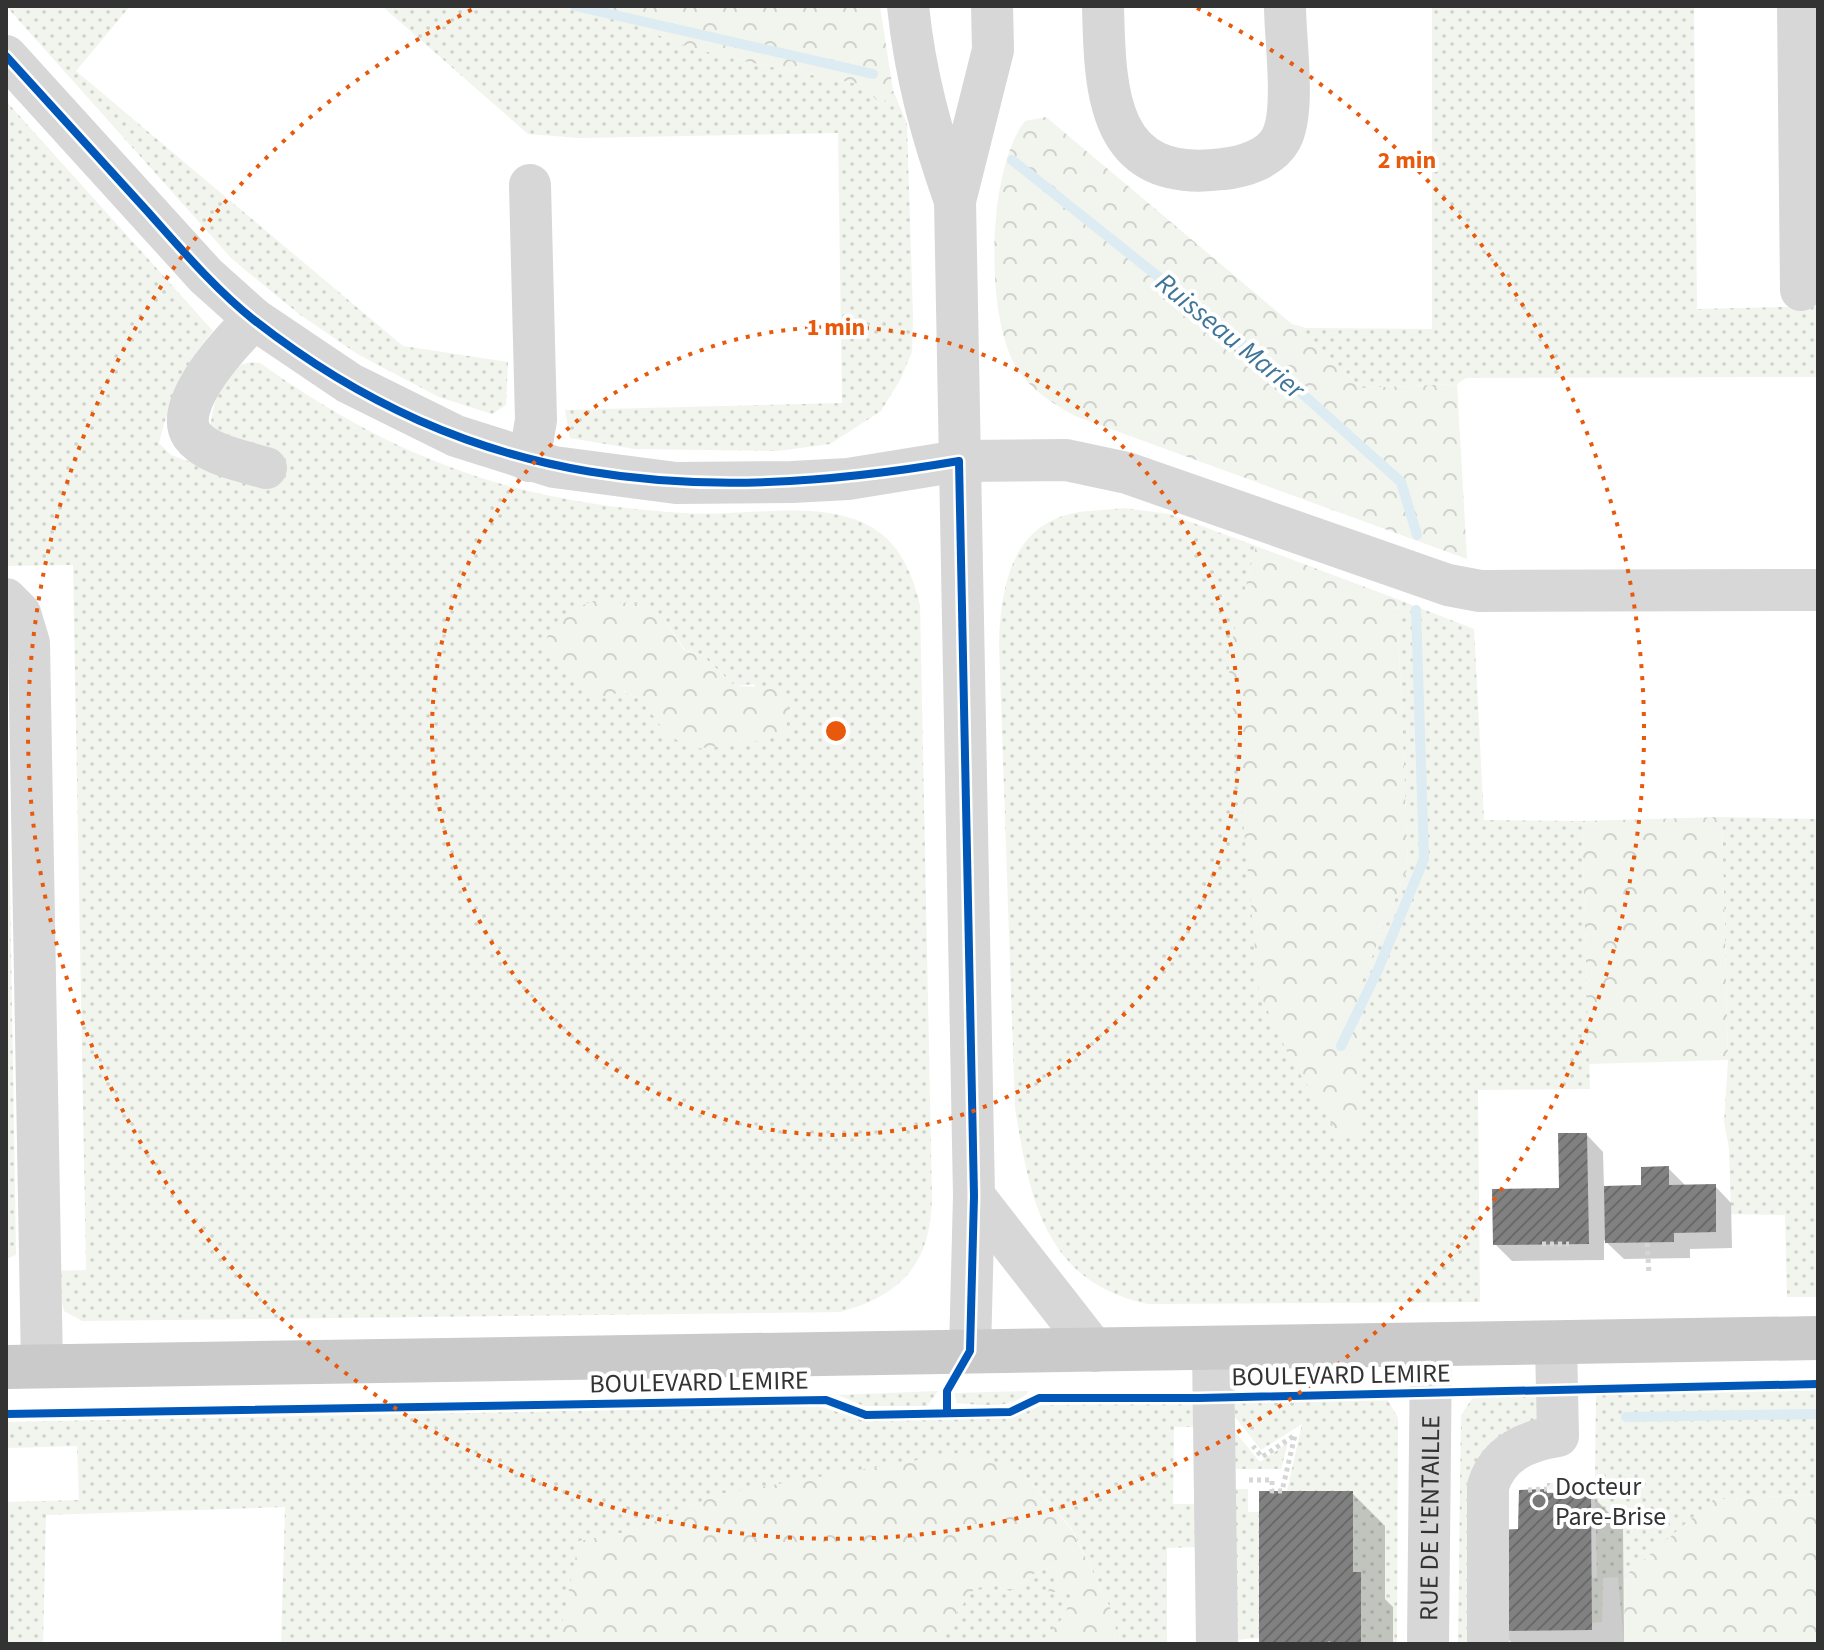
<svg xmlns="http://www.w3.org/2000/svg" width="1824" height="1650" font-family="'Source Sans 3',sans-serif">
<defs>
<pattern id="grass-dots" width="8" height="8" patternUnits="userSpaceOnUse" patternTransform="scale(2)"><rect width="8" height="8" fill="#f1f5ed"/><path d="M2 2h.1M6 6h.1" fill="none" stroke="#cfd2cc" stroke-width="1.8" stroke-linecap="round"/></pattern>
<pattern id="forest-crowns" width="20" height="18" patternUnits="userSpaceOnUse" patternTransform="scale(2)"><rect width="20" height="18" fill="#f1f5ed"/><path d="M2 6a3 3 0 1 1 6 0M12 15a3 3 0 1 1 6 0" fill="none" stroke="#cfd2cc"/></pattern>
<pattern id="building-hatch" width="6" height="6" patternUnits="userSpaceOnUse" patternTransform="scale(2)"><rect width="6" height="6" fill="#818181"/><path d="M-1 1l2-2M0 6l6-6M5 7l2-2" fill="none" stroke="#6a6a6a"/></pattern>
</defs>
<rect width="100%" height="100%" fill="#fff"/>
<!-- grass -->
<path fill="url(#grass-dots)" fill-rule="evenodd" d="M6 6H130L76 71 403 346 508 362 506 405 492 414 439 397 359 355 299 314 232 259Z
M382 6H609C663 54 791 69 864 85L880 105 893 90 907 124 913 318 912 352 900 380 881 411 830 444 778 451 635 449 570 438 565 410 842 403 838 133 580 138 528 134Z
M1432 6H1694L1697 309 1818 306V377L1466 378 1457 384 1362 388 1292 324 1306 328 1432 329Z
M6 101 213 331C184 365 170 399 159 443L171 455 207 468C210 436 209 356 260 363 396 460 516 503 683 513 734 517 798 503 847 517 892 529 910 563 920 605L932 1199C930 1264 902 1295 840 1312L82 1321 64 1311 55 1271 86 1270 73 565 6 566ZM594 601 661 615 685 650 703 656 735 686 755 684 740 742 713 747 653 715 642 700 623 691 591 700Z
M1124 508 1169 514 1256 546 1228 657 1358 1140 1361 984 1408 867 1397 599 1474 629 1484 820 1582 821 1590 1089 1478 1090 1480 1302 1148 1304C1044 1282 1030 1199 1015 1108L999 643C1001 590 1010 526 1074 513 1090 510 1107 510 1124 508Z
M6 638 16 1255 6 1259Z
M1722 817 1818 819V1297H1787L1785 1215 1731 1214 1729 1148 1724 1122 1728 1060Z
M1818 1389V1494L1713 1500 1625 1576 1624 1644 1618 1577 1603 1578 1602 1622 1592 1623 1591 1578H1597L1595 1493 1547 1489V1483H1595L1596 1392Z
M938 1391 927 1406H864L838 1395Z
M1029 1391C1014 1410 980 1405 957 1403L954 1393Z
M1540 1394 1541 1420 1497 1441 1478 1644H1458L1461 1415 1474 1396Z
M1387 1399 1398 1418 1397 1644H1361V1572H1353L1287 1491 1302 1424 1261 1450 1235 1417 1234 1402Z
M1199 1403 1197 1427H1174L1173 1504H1199L1196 1547 1167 1548V1644H1114L1116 1620 1072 1529 1021 1471 719 1494 632 1531 580 1541 558 1644H201L281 1643 285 1507 46 1515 43 1644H6V1502L79 1500 77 1446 6 1448V1422L819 1406 862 1420 1013 1417 1042 1405Z
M1235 1432 1260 1462 1288 1443 1281 1469H1235Z
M1235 1489H1248V1512H1260L1259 1638 1235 1640Z
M1054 1566 1058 1574 1048 1592 1075 1588 1064 1617 1039 1644H926L951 1620 975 1588 995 1585 1010 1591 1035 1573Z"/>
<!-- forest -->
<path fill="url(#forest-crowns)" d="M609 6H880L893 90 881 106 864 85C791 69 663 54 609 6Z
M1046 117 1292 324 1362 388 1457 384 1467 559 1075 416C1054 404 1032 391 1018 370 984 319 987 169 1025 121Z
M1256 546 1397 599 1408 867 1361 984 1359 1140 1339 1135 1290 1058 1259 992 1228 657Z
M594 601 649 604 661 615 684 650 703 656 735 686 778 688 789 701 786 732 766 740 695 749 667 735 642 700 624 691 591 701 545 645C550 620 571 608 594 601Z
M1722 817 1728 1060 1589 1064 1582 821Z
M964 1452 1021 1471 1072 1530 1116 1620 1114 1644H1039L1064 1617 1074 1589 1047 1593 1058 1574 1054 1566 1035 1573 1010 1591 995 1585 975 1588 951 1620 926 1644H558L579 1541 632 1531 719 1494Z
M1818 1494V1644H1624L1625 1576 1713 1500Z"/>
<!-- shadow -->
<path fill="#0003" d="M1587 1135 1603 1152 1604 1188 1643 1187 1668 1168 1685 1185 1715 1186 1731 1203 1732 1248 1690 1249V1258L1624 1259 1604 1240V1260L1512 1261 1495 1244 1561 1190Z
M1520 1492 1590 1494 1623 1527 1624 1644H1513L1498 1630 1520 1531Z
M1352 1493 1385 1526V1599L1393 1607V1644H1264L1261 1641Z"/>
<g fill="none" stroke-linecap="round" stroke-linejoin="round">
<!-- stream -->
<path stroke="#ddebf3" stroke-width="10" d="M575 6 873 74
M1012 160 1279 373 1401 482 1417 535
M1341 1046 1377 972 1424 859 1416 610
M1626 1417 1818 1414"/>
</g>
<!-- building -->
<path fill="url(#building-hatch)" d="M1558 1133H1587L1589 1244 1493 1245 1492 1189 1559 1188Z
M1669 1166V1185L1716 1184V1232L1674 1233V1242L1605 1243 1604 1186 1641 1185V1167Z
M1547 1489V1493L1591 1492 1592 1630 1496 1631V1530L1518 1529 1519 1490Z
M1259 1491H1353V1572H1361V1644L1259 1642Z"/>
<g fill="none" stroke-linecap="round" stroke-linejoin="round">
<!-- path -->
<path stroke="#d6d6d6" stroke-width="5" stroke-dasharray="4 4" stroke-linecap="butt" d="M1647 1243 1649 1274
M1542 1244H1569
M1249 1480H1272V1491H1282L1295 1435 1262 1457 1253 1446
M1528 1490 1547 1489
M1330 1644 1331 1642"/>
<!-- minor -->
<g stroke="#d7d7d7" stroke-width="42">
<path d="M908 6C915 75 932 136 955 201L993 50 992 6"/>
<path d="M1103 6C1105 94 1107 184 1223 169 1243 167 1270 159 1281 139 1296 111 1285 40 1285 6"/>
<path d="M1798 6 1801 290"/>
<path d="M6 56 206 276 254 319 349 383 456 436 554 467 676 483 792 482 848 479 959 461 1066 460 1127 473 1448 585 1480 591 1818 590"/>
<path d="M955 201 974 1196 970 1351"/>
<path d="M254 319C234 339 171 404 192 435 206 455 244 461 266 468"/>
<path d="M529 461 536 420 530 185"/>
<path d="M6 599 20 613 29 643 42 1367"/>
<path d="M974 1196 1095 1351"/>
<path d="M1213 1351 1217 1644"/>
<path id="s1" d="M1428 1644 1431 1345"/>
<path d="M1488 1644V1486C1498 1453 1526 1441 1558 1436L1556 1343"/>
</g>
<!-- major -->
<path stroke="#cacaca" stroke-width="44" d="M6 1367 1818 1338"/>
<defs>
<path id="cycleway" d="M6 56C53 108 101 160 148 212 182 250 215 289 254 320 472 491 695 506 959 461L974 1196 970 1351 947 1391V1412
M6 1414 826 1400 866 1415 1010 1412 1039 1398H1199L1818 1384"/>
</defs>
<!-- cycleway casing -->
<use href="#cycleway" stroke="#fff" stroke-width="13"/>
<!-- cycleway -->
<use href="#cycleway" stroke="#0057b8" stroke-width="8"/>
</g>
<!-- distance rings -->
<g fill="none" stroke="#e8590c" stroke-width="4" stroke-dasharray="4 8">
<circle cx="836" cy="731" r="404"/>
<path d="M1197 8A808 808 0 1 1 475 8"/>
</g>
<!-- markers -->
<circle fill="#7a7a7a" stroke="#fff" stroke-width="3" cx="1539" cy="1501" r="8"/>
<g text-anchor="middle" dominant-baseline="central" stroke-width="8" stroke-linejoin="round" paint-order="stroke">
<!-- street labels -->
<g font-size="26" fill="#333" stroke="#fff">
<text transform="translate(1341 1375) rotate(-1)">BOULEVARD LEMIRE</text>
<text transform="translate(699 1382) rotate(-1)">BOULEVARD LEMIRE</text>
<text stroke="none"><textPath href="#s1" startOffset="126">RUE DE L'ENTAILLE</textPath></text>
</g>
<!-- poi labels -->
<g font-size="26" fill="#333" stroke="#fff" text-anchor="start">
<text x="1555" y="1486">Docteur<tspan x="1555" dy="30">Pare-Brise</tspan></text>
</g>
<!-- water labels -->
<g font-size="28" font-style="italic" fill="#3f7597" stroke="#fff">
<text transform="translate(1230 336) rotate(39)">Ruisseau Marier</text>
</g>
</g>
<circle cx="836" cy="731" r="12" fill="#e8590c" stroke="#fff" stroke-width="4"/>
<g font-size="24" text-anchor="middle" font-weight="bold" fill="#e8590c" stroke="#fff" stroke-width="8" stroke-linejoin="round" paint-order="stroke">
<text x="1407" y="168">2 min</text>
<text x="836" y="335">1 min</text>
</g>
<!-- border -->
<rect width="1824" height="1650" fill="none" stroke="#333333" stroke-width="16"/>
</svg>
